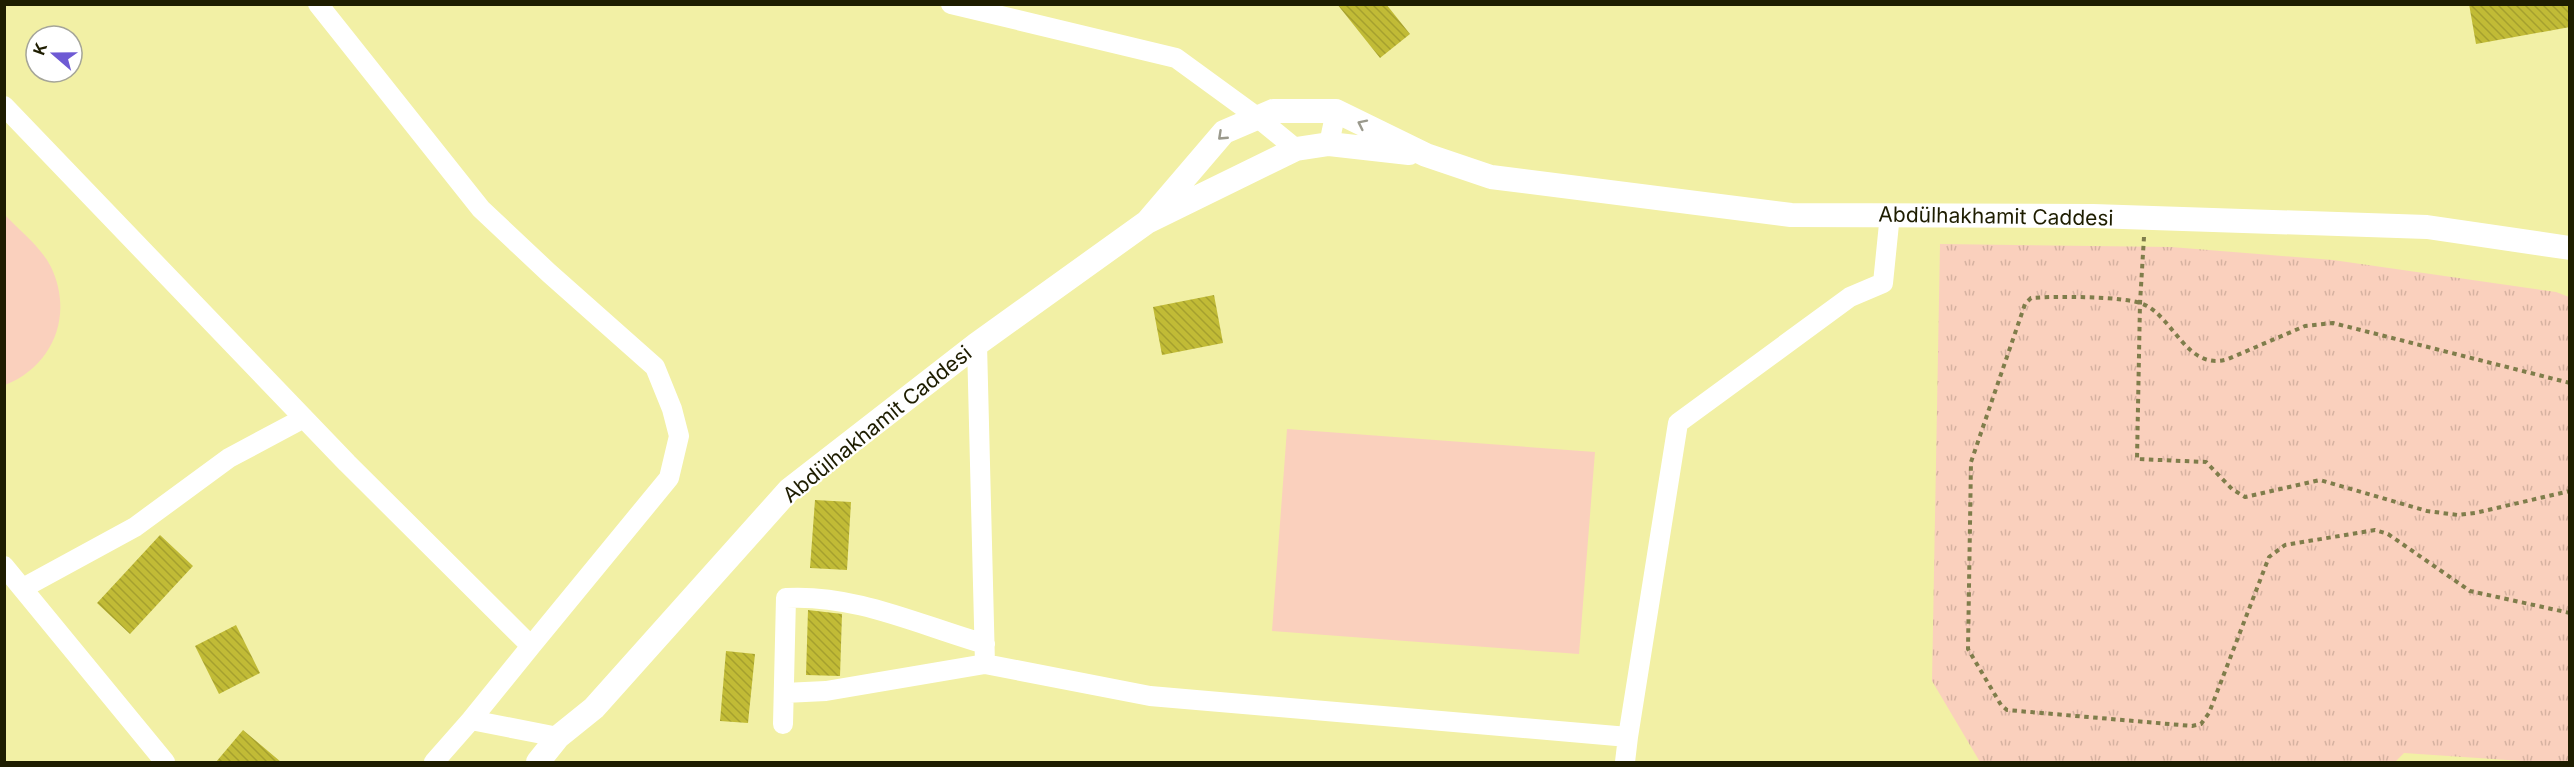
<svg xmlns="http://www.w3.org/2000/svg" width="2574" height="767" font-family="Inter,sans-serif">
<defs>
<pattern id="park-tufts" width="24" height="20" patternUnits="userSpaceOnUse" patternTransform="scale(1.5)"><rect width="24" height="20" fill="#fad0bd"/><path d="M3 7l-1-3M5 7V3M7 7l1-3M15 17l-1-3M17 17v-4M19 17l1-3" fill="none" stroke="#d6b2a1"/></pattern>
<pattern id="building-back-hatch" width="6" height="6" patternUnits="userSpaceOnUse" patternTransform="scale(1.5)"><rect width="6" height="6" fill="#c1bb36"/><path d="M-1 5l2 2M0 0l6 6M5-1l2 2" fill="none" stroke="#a5a02e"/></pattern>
</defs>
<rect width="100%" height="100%" fill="#f2f0a5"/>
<!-- park -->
<path fill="url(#park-tufts)" d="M1940 244 2171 247 2333 260 2556 292 2569 297V762H2537L2404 753 2395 762H1980L1932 681Z"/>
<!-- pitch -->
<path fill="#fad0bd" d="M5 215C20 231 41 247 51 267 74 315 53 366 5 385Z
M1287 429 1595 452 1579 654 1272 631Z"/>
<!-- building -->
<path fill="url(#building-back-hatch)" d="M1337 4H1386L1410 34 1380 58Z
M2469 4H2570V27L2476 44Z
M1214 295 1223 343 1162 355 1153 307Z
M815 500 851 502 847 570 810 568Z
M160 535 193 566 130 634 97 603Z
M808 610 842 614 840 676 806 675Z
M236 625 260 673 219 694 195 646Z
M726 651 755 654 748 723 720 721Z
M243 730 281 762H216Z"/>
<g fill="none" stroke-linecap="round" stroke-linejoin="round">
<!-- path -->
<path stroke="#7f7d4b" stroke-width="4" stroke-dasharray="4.5 4.5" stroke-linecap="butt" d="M2144 237 2140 303 2137 459 2206 462 2232 489 2245 497 2320 480 2427 511 2458 515 2475 513 2570 491
M2570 383 2333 323 2305 326 2228 359C2187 372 2174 317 2143 304 2124 296 2053 296 2031 298L2025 304 1971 462 1968 649 2001 705 2007 710 2192 726 2201 724 2209 713 2269 557 2285 545 2375 530 2388 534 2470 591 2570 613"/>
<!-- minor -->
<path stroke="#fff" stroke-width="20" d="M318 4 481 209 549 273 655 367 672 409 679 436 669 478 531 646
M951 4 1176 58 1257 117 1296 149
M4 106 347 463 531 646 471 720
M1329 144 1336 111
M977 344 985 664 1150 696 1628 737 1678 423 1850 297 1883 283 1890 214
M4 566 165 762
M23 588 135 527 229 458 304 418
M784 693 826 691 985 664
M783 724 786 598C855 594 919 625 985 644
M434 762 471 720 558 737
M1625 762 1628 737"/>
<!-- major -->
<path stroke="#fff" stroke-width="24" d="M1147 222 1224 132 1273 111H1336L1426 155 1491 177 1791 215 2093 216 2427 227 2570 248
M538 762 558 737 594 708 789 490 977 344 1147 222 1296 149 1329 144 1409 153"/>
</g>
<!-- one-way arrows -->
<defs><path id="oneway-chevron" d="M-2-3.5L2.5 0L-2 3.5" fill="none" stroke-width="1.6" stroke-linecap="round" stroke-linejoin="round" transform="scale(1.5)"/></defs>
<g stroke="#9a998c">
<use href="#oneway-chevron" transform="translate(1362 124) rotate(-154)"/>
<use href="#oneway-chevron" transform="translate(1222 136) rotate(137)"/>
</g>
<g text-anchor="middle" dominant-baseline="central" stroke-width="4.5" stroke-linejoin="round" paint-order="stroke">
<!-- street labels -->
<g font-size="21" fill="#1e1d00" stroke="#fff">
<text transform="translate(1996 216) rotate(1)">Abdülhakhamit Caddesi</text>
<text transform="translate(877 424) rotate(-39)">Abdülhakhamit Caddesi</text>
</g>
</g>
<!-- border -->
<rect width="2574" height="767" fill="none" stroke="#1e1d00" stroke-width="12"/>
<!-- north arrow -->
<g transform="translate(54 54) rotate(290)"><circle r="28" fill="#ffffff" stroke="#a5a599" stroke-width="1.5"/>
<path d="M0-4.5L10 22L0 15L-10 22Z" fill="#6e5ad4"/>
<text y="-9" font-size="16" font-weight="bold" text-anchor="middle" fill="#1e1d00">K</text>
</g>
</svg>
